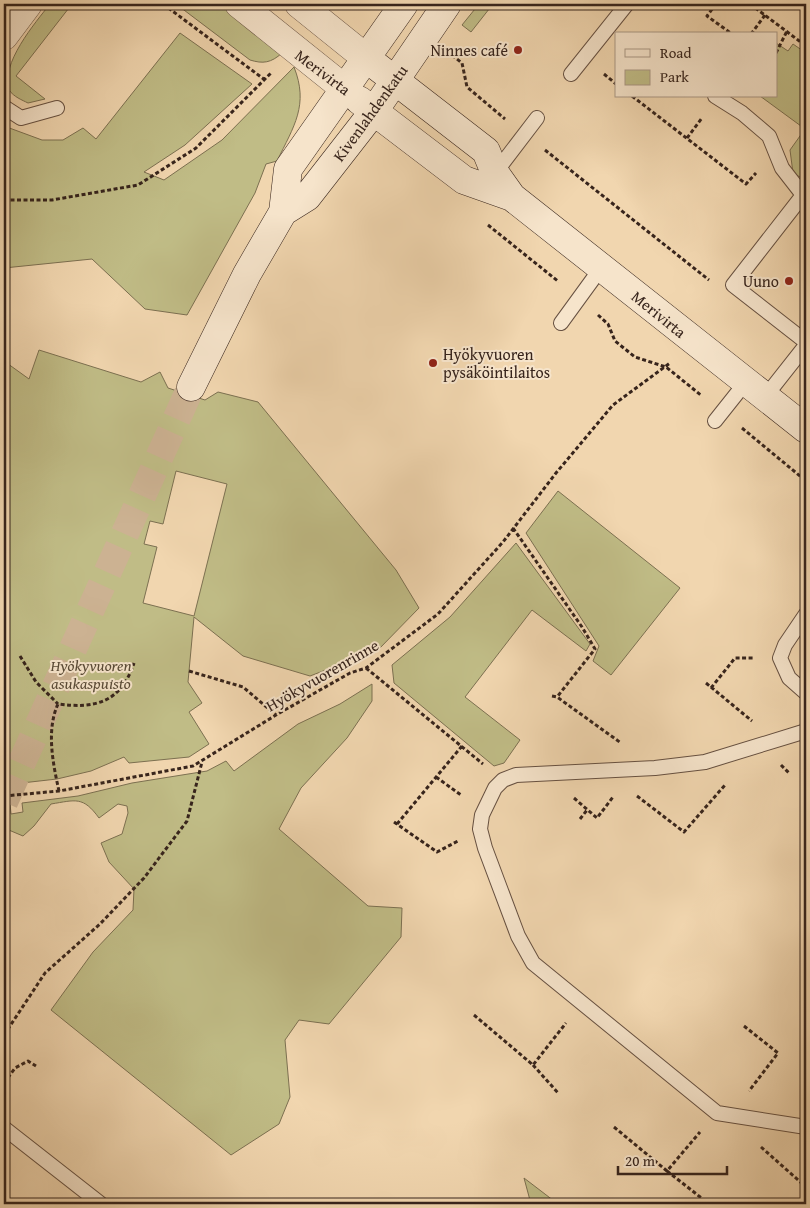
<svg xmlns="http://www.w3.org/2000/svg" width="810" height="1208" font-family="'Gentium Book Plus',serif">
<rect width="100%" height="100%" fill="#f1d6af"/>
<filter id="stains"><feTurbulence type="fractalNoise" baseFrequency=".004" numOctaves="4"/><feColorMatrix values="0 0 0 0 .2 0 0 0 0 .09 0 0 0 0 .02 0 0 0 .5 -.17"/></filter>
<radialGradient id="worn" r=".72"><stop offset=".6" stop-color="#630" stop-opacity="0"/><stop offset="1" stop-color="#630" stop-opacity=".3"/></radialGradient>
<!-- green -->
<path fill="#c0bc86" stroke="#7c7051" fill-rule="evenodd" d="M50 4H72L16 76 45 99 28 103C22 100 14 97 9 90 0 64 35 23 50 4Z
M176 4H219L282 53C271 63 263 64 250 60Z
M479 4H493L471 32 462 25Z
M180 33 252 84 185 145 144 172 164 180 222 140 294 67C309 105 294 126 277 161L266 164 255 193 187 315 145 309 92 259 4 268V126L42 140H63L83 128 96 139Z
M776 43 788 51 793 44 806 53V168L800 177 793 173 790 150 805 129 760 96H776Z
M39 350 141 382 160 372 168 388 205 400 218 392 258 402 396 570 419 608 378 650 310 676 243 656 194 617 188 682 202 703 189 712 209 744 189 757 129 763 124 757 91 771 57 779 4 785V361L29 379ZM176 471 227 484 194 616 143 603 157 547 144 544 150 521 163 524Z
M558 491 680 588 611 675 593 661 599 646 526 533Z
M516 543 590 644 586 651 532 610 465 697 520 740 504 763 494 766 394 683 392 665 450 617Z
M372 684V701L347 738 301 788 279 829 368 906 402 908 401 937 329 1024 299 1020 285 1040 290 1097 279 1124 231 1155 51 1010 93 952 133 910 134 889 109 862 101 843 122 834 128 813 127 806 118 804 99 818C83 796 76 800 51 804L34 826 23 836 4 828V803H10L11 814 23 812 22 803 78 796 132 783 207 771 226 761 234 771 298 724 340 704Z
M524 1178 558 1204H531Z"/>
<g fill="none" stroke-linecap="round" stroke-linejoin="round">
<!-- secondary-tunnel -->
<path stroke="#ccb292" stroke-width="28" stroke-dasharray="28 14" stroke-linecap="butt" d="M4 802 191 387"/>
<defs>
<path id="lane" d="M571 74 627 4
M715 96 742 113 769 136 782 168 803 195 733 285 806 342
M4 107 21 118 57 108
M495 173 537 118
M561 323 601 268
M765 397 806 345
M715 421 746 382
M806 614 785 645 780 658 789 678 806 693
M806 731 705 762 655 768 516 775 503 780 495 788 482 815 480 829 485 848 518 936 533 963 717 1113 806 1127
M4 1128 101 1204"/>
<path id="street" d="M239 4 345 89
M299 4 366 58
M4 36 28 4"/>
<path id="secondary" d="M366 58 486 151 495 173 512 197 806 429
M359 100 464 180 512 197
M283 212 307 197 374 111 447 4
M191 387 247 274 283 212 288 169 404 4"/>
</defs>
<!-- lane casing -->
<use href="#lane" stroke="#665041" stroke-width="16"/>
<!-- street casing -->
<use href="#street" stroke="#665041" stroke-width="29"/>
<!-- secondary casing -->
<use href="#secondary" stroke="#37241c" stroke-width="29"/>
<!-- path -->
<path stroke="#37241c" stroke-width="3" stroke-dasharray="4 2.5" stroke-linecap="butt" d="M163 4 265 80
M716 4 707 16 732 34
M750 4 806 46
M751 34 765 15
M776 53 787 31
M452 55 462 63 467 87 505 119
M604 74 616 84
M632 96 746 184 756 173
M687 138 702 118
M545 150 709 280
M4 200H52L138 185 196 148 272 72
M488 225 559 282
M598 315 608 324 615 341 635 357 666 367 702 396
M742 428 806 481
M513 528 582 627 595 649 557 697
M20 656 36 682 58 704
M366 668 483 764
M189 671 243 687 276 715
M706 683 752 721
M711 688 735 658H754
M552 696 557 697 621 743
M781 765 790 774
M436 777 461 795
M59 791C53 764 46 730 58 704 96 709 121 702 134 663
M4 796 59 791 193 766 276 715 350 673 366 668 438 614 503 542 556 473 613 405 670 363
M637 796 684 832 725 785
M574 798 597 818 613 797
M580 819 587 810
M394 822 437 852 458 841
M397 824 462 746
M474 1015 533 1065 566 1023
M744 1026 778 1053 749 1091
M4 1035 45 973 100 924 144 878 187 821 202 762
M533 1065 559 1094
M4 1083 15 1068 28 1061 36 1066
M614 1127 667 1171 700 1132
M761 1147 806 1187
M667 1171 704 1200
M144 1204 146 1202"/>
<!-- lane -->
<use href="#lane" stroke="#f6e4cb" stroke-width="14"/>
<!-- street -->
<use href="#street" stroke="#f6e4cb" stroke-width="28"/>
<!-- secondary -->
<use href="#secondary" stroke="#f6e4cb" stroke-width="28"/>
</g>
<!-- markers -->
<g fill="#8f2418" stroke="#f6e4cb" stroke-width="2">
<circle cx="518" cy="50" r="5"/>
<circle cx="789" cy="281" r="5"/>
<circle cx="433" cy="363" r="5"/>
</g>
<g text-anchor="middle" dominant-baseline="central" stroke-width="4" stroke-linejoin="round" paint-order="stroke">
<!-- poi labels -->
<g font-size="16" fill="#37241c" stroke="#f6e4cb" text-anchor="end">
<text x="508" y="50">Ninnes café</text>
<text x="779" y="281">Uuno</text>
<text x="443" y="354" text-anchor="start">Hyökyvuoren<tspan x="443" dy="18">pysäköintilaitos</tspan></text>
</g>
<!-- street labels -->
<g font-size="16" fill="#37241c" stroke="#f6e4cb">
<text transform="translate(323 72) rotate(37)">Merivirta</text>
<text transform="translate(370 113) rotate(-54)">Kivenlahdenkatu</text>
<text transform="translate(659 314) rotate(39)">Merivirta</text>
<text transform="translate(322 675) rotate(-30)">Hyökyvuorenrinne</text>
</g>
<!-- park labels -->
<g font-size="16" font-style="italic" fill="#594a36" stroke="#f6e4cb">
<text x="91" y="665">Hyökyvuoren<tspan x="91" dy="18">asukaspuisto</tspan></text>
</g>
</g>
<!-- margin -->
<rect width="810" height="1208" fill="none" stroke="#f1d6af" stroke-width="20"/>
<rect x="5" y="5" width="800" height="1198" fill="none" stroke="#37241c" stroke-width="2.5"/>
<rect x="10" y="10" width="790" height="1188" fill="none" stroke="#37241c"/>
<!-- legend -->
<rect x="615" y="32" width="162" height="65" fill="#f6e4cb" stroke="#aa9785"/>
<rect x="625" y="49" width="25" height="8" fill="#f6e4cb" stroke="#aa9785"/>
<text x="660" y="58" font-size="15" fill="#37241c">Road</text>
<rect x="625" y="70" width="25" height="15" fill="#c0bc86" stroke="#aa9785"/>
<text x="660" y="82" font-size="15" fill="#37241c">Park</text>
<!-- scale -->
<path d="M618 1166v8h109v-8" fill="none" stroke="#37241c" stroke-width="2.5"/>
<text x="625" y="1166" font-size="15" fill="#37241c" stroke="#f6e4cb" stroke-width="4" paint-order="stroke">20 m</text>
<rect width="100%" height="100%" filter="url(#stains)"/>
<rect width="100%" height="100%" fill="url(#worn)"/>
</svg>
